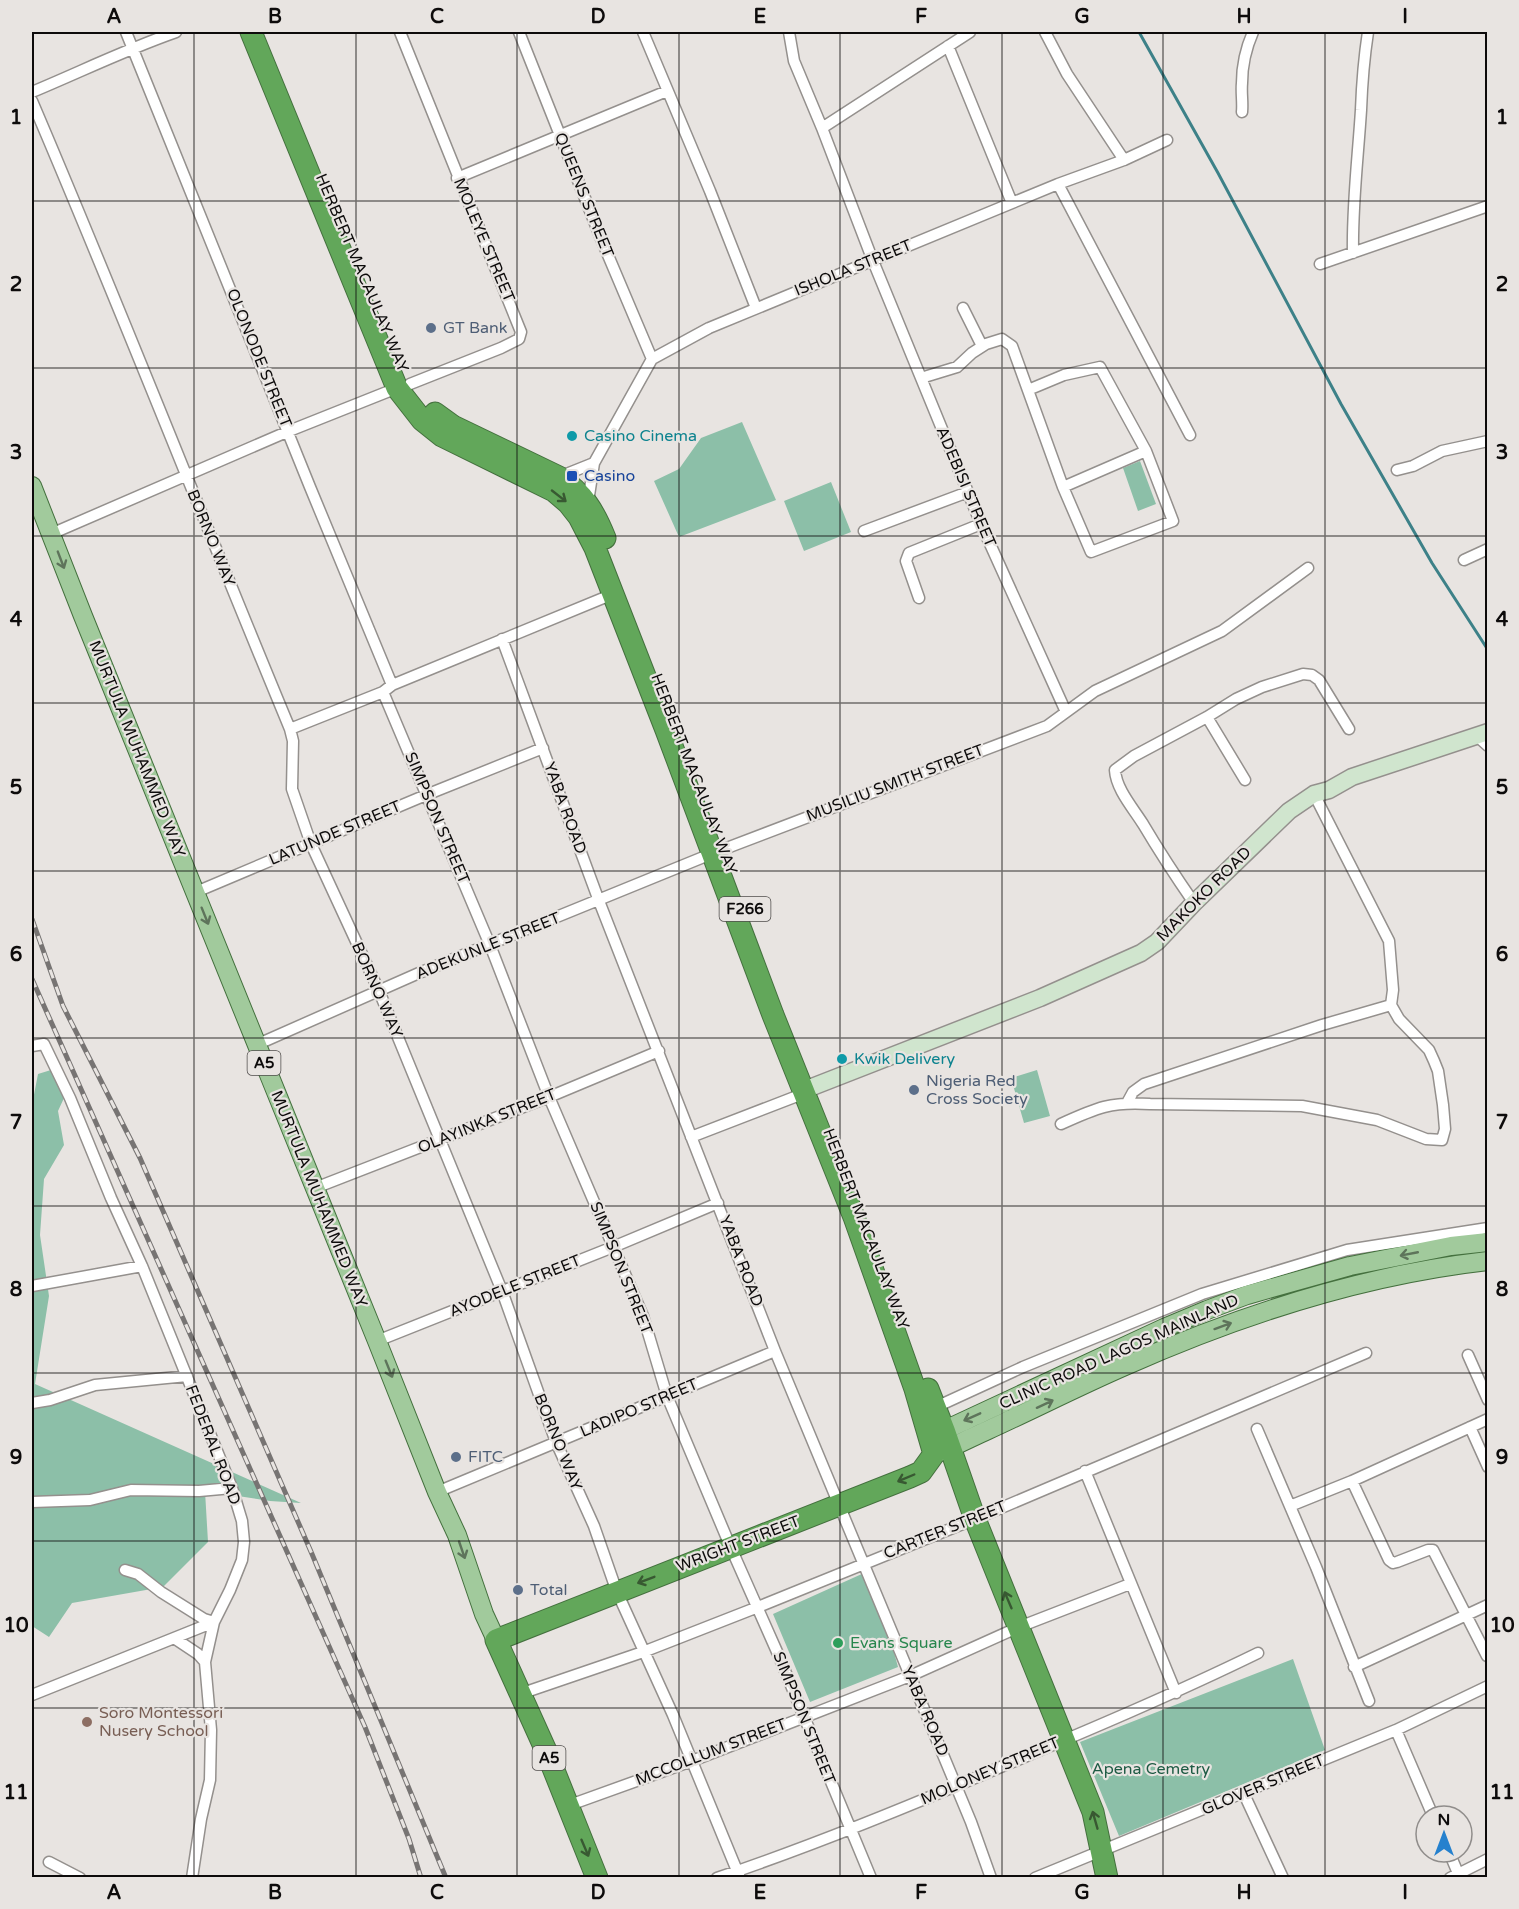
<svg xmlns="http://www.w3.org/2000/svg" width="1519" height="1909" font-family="'Varela Round',sans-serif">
<rect width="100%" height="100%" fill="#e8e4e1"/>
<!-- green -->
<path fill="#8cbfa8" d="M742 422 776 500 679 537 654 481 679 469 701 438Z
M1140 461 1156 504 1138 511 1123 468Z
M831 482 851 532 804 551 784 501Z
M51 1070 70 1085 58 1111 64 1145 44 1179 40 1235 49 1296 35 1384 301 1503 270 1501 205 1491 208 1542 163 1587 72 1603 49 1637 32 1626V1105L38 1074Z
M1037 1070 1050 1116 1024 1123 1011 1078Z
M864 1573 885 1619 898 1667 810 1702 773 1614Z
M1293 1659 1325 1750 1119 1836 1080 1742Z"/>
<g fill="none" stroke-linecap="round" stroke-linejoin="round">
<!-- stream -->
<path stroke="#3d8188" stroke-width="3" d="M1139 32 1218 173 1341 404 1432 563 1488 650"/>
<defs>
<path id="street" d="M126 32 310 487 392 685
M400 32 521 332 519 339 501 348 410 384
M519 32 602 241 652 359
M643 32 710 191 756 308
M789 32 794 61 822 128 873 261 981 524 1066 712
M1045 32 1067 74 1124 160
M948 46 1012 203
M32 92C80 72 127 49 176 32
M32 101C121 309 203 520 290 729L293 741 292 789 311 844 379 991 502 1291 556 1442 594 1526 617 1592 673 1715 740 1878
M1242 112C1243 102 1241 93 1242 83 1242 65 1246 48 1253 32
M822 128 970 32
M457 178 667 91
M1058 184 1190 435
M1353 253C1352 205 1358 158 1361 110 1362 83 1364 58 1368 32
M1320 264 1488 206
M963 308 982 346
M921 378 957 367 972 353 986 344 1002 339 1012 346 1063 487 1091 552 1173 521 1146 451 1100 367 1064 375 1028 390
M1397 470 1413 466 1442 451 1488 441
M559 477 594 463
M1063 487 1146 451
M588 502 594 463 652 359 709 328 1058 184 1124 160 1167 140
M864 531 968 492
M51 534 289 431 397 388
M1464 560 1488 549
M919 598 906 561 909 553 981 524
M502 639 599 901 775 1351 971 1822 991 1878
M383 692 490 945 549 1097 643 1316 667 1396 731 1548 778 1654 871 1878
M1207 717 1245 780
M290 729 383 692 392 685 613 594
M1477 736 1488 746
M196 892 426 795 543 748
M1194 903C1176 877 1159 851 1143 824 1133 808 1116 789 1115 770L1134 756 1207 717 1236 699 1262 687 1303 674 1312 675 1319 680 1349 729
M256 1045 419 973 711 854 1047 726 1095 691 1222 631 1308 568
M32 1046 44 1044 70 1098 111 1198 142 1266 232 1488 242 1521 244 1542 242 1560 230 1590 214 1622 205 1662 211 1730 210 1780 201 1819 192 1878
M1127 1103 1133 1092 1144 1084 1322 1025 1391 1005
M1061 1124C1096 1108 1112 1101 1150 1104L1302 1106 1377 1120 1426 1139 1442 1140 1445 1129 1443 1105 1438 1071 1434 1061 1429 1050 1399 1019 1391 1005 1393 990 1389 941 1314 794
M691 1137 805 1093
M315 1188 549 1097 659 1051
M32 1286 142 1266
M377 1341 613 1247 718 1203
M1468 1355 1488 1400
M32 1403 50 1400 95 1385 187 1376
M936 1407 1023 1367 1202 1294 1347 1250 1488 1228
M1470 1427 1488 1467
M1257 1429 1316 1567 1369 1701
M1085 1471 1176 1693
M1352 1481 1389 1560 1393 1563 1397 1562 1428 1550H1433L1487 1656
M437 1492 775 1351
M32 1502 90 1500 131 1490 199 1491 232 1488
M1290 1506 1352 1481 1488 1419
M125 1570 138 1574 161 1592 204 1619 214 1622
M174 1638 198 1654 205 1662
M1354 1667 1488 1605
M520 1694 643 1652 758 1607 975 1519 1366 1353
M32 1695 214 1622
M1396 1730 1433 1816
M1244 1794 1283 1878
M567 1806 692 1761 910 1676 1019 1627 1130 1584
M1449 1852 1460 1878
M49 1862 80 1878
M717 1878C812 1846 905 1808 996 1769 1084 1732 1172 1695 1258 1653
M1035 1878 1396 1730 1488 1686
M1450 1878 1488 1859"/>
<path id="secondary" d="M812 1087 1040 998 1141 953 1157 942 1194 903 1289 811 1314 794 1329 790 1352 777 1488 732"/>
<path id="primary" d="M32 486 83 616 377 1341 437 1492 457 1535 484 1614 496 1640
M932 1436 1164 1328 1207 1310 1247 1295 1350 1266 1451 1246 1488 1242
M939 1452C956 1446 972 1437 988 1430 1034 1409 1079 1386 1125 1366 1240 1315 1362 1275 1488 1261"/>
<path id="highway" d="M251 32 397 388 422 420 442 436 554 491 568 503 579 517 595 548 666 730 773 1015 854 1217 915 1389 934 1454 921 1472 910 1477 496 1640 547 1753 597 1878
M435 413 453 426 559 477C584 494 594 511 605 538
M928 1389 944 1430 975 1519 1093 1812 1107 1878"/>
</defs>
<!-- street casing -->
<use href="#street" stroke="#94908d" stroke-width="13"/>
<!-- secondary casing -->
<use href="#secondary" stroke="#94908d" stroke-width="19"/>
<!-- primary casing -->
<use href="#primary" stroke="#44703e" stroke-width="20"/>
<!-- highway casing -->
<use href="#highway" stroke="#44703e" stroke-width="23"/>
<!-- street -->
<use href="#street" stroke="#fff" stroke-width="10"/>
<!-- secondary -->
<use href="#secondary" stroke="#d0e5ce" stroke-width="16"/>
<!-- primary -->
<use href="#primary" stroke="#a1ca9c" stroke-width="18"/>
<!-- highway -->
<use href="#highway" stroke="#62a75a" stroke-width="21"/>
<defs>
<path id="rail" d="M32 919 63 1006 140 1158 312 1554 446 1878
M32 979 365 1727 409 1839 421 1878"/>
</defs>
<!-- rail casing -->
<use href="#rail" stroke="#777473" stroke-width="5"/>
<!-- rail -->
<use href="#rail" stroke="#e8e4e1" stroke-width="3" stroke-dasharray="9" stroke-linecap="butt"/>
</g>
<!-- one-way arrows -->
<defs><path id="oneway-shaft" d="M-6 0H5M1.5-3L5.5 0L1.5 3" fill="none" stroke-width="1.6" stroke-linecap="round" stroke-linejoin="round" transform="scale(1.5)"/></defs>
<g stroke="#385932">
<use href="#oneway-shaft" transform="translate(559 496) rotate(38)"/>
<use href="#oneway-shaft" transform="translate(906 1478) rotate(157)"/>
<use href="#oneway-shaft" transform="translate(646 1580) rotate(159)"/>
<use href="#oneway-shaft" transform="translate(1008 1600) rotate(-113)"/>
<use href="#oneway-shaft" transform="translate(1095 1820) rotate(-106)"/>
<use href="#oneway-shaft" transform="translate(585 1848) rotate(67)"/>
</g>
<g stroke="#5e745b">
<use href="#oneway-shaft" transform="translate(61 560) rotate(69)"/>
<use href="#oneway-shaft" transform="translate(205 916) rotate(68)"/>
<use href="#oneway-shaft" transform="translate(1409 1254) rotate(169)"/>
<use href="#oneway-shaft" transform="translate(1223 1326) rotate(-20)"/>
<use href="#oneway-shaft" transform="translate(389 1369) rotate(68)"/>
<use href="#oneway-shaft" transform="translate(1045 1404) rotate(-25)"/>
<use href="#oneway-shaft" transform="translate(972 1417) rotate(156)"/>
<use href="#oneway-shaft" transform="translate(462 1550) rotate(71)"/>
</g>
<!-- grid -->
<path fill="none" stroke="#0d0b0b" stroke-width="1.5" stroke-opacity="0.55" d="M194 32V1878M356 32V1878M517 32V1878M679 32V1878M840 32V1878M1002 32V1878M1163 32V1878M1325 32V1878M32 201H1488M32 368H1488M32 536H1488M32 703H1488M32 871H1488M32 1038H1488M32 1206H1488M32 1373H1488M32 1541H1488M32 1708H1488"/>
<!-- markers -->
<g fill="#5c6f8a" stroke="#e8e4e1" stroke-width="2">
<circle cx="431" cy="328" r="6"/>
<circle cx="914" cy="1090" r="6"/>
<circle cx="456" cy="1457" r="6"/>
<circle cx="518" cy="1590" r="6"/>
</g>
<g fill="#0f9aa8" stroke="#e8e4e1" stroke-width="2">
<circle cx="572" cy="436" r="6"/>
<circle cx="842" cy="1059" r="6"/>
</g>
<rect fill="#1a4fb4" stroke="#e8e4e1" stroke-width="2" x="566" y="470" width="12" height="12" rx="3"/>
<circle fill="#2e9e5b" stroke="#e8e4e1" stroke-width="2" cx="838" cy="1643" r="6"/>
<circle fill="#8d6e63" stroke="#e8e4e1" stroke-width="2" cx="87" cy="1722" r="6"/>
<g text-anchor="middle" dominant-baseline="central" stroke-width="4.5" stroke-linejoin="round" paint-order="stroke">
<!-- shield labels -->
<g fill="#e8e4e1" stroke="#4f4c4b" stroke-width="1.5">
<rect x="719.5" y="897" width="51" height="24" rx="4.5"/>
<rect x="247.5" y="1051" width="33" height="24" rx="4.5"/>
<rect x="532.5" y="1746" width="33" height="24" rx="4.5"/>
</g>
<g font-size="15" font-weight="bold" fill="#0d0b0b">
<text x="745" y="909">F266</text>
<text x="264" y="1063">A5</text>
<text x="549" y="1758">A5</text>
</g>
<!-- street labels -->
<g font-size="16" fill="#0d0b0b" stroke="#e8e4e1">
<text transform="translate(584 195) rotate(68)">QUEENS STREET</text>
<text transform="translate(484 240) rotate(67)">MOLEYE STREET</text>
<text transform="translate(853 268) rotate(-22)">ISHOLA STREET</text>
<text transform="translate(362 273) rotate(67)">HERBERT MACAULAY WAY</text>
<text transform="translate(259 358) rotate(68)">OLONODE STREET</text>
<text transform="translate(966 487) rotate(67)">ADEBISI STREET</text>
<text transform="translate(211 538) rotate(68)">BORNO WAY</text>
<text transform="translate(137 749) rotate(68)">MURTULA MUHAMMED WAY</text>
<text transform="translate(694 774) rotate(69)">HERBERT MACAULAY WAY</text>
<text transform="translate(895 783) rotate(-21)">MUSILIU SMITH STREET</text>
<text transform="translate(565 808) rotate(70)">YABA ROAD</text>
<text transform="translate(437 818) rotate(67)">SIMPSON STREET</text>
<text transform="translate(335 833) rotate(-23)">LATUNDE STREET</text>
<text transform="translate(1204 894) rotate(-45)">MAKOKO ROAD</text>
<text transform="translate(488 946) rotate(-22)">ADEKUNLE STREET</text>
<text transform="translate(377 990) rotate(66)">BORNO WAY</text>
<text transform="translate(487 1121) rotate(-22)">OLAYINKA STREET</text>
<text transform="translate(319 1199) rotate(68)">MURTULA MUHAMMED WAY</text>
<text transform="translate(866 1229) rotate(69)">HERBERT MACAULAY WAY</text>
<text transform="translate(741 1261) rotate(69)">YABA ROAD</text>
<text transform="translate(621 1268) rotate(68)">SIMPSON STREET</text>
<text transform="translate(515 1286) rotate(-22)">AYODELE STREET</text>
<text transform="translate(1119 1352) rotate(-24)">CLINIC ROAD LAGOS MAINLAND</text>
<text transform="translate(639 1408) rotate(-23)">LADIPO STREET</text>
<text transform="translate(558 1442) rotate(68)">BORNO WAY</text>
<text transform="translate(213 1445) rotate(69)">FEDERAL ROAD</text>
<text transform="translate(945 1530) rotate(-22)">CARTER STREET</text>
<text transform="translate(738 1544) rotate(-21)">WRIGHT STREET</text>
<text transform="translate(925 1711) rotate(67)">YABA ROAD</text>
<text transform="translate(804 1718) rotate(68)">SIMPSON STREET</text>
<text transform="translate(711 1752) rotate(-21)">MCCOLLUM STREET</text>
<text transform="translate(990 1771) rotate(-23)">MOLONEY STREET</text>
<text transform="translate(1263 1785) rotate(-23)">GLOVER STREET</text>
</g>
<!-- service labels -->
<g font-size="16" fill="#4e5e75" stroke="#e8e4e1" text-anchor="start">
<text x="443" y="328">GT Bank</text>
<text x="926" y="1081">Nigeria Red<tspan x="926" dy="18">Cross Society</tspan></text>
<text x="468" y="1457">FITC</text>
<text x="530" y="1590">Total</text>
</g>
<!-- culture labels -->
<g font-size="16" fill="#0d838f" stroke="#e8e4e1" text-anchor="start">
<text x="584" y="436">Casino Cinema</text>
<text x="854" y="1059">Kwik Delivery</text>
</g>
<!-- transit labels -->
<g font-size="16" fill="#164399" stroke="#e8e4e1" text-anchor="start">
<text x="584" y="476">Casino</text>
</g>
<!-- leisure labels -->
<g font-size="16" fill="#27864d" stroke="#e8e4e1" text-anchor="start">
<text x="850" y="1643">Evans Square</text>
</g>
<!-- education labels -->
<g font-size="16" fill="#785e54" stroke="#e8e4e1" text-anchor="start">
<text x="99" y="1713">Soro Montessori<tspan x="99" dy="18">Nusery School</tspan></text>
</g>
<!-- park labels -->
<g font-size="16" fill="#1e5b44" stroke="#e8e4e1">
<text x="1151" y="1769">Apena Cemetry</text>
</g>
</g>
<!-- border -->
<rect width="1519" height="1909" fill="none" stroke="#e8e4e1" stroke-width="66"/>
<!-- north arrow -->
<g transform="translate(1444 1834)"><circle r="28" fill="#e8e4e1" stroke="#908d8b" stroke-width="1.5"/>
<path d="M0-4.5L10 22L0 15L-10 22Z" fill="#2581ce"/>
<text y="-9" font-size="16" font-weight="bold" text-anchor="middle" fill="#0d0b0b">N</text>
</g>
<rect x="33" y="33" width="1453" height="1843" fill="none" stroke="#0d0b0b" stroke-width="2"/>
<g font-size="20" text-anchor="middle" font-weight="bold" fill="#0d0b0b">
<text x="114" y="23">A</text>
<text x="275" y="23">B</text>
<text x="437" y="23">C</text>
<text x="598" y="23">D</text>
<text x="760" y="23">E</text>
<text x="921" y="23">F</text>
<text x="1082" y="23">G</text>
<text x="1244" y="23">H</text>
<text x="1405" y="23">I</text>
<text x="16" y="124">1</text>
<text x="1502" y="124">1</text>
<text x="16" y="291">2</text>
<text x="1502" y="291">2</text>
<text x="16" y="459">3</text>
<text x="1502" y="459">3</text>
<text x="16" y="626">4</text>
<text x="1502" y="626">4</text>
<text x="16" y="794">5</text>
<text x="1502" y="794">5</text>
<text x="16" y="961">6</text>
<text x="1502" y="961">6</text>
<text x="16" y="1129">7</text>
<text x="1502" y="1129">7</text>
<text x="16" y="1296">8</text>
<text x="1502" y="1296">8</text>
<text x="16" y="1464">9</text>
<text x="1502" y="1464">9</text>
<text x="16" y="1632">10</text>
<text x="1502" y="1632">10</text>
<text x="16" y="1799">11</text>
<text x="1502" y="1799">11</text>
<text x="114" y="1899">A</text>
<text x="275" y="1899">B</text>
<text x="437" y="1899">C</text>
<text x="598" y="1899">D</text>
<text x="760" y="1899">E</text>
<text x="921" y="1899">F</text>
<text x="1082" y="1899">G</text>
<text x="1244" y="1899">H</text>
<text x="1405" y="1899">I</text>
</g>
</svg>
